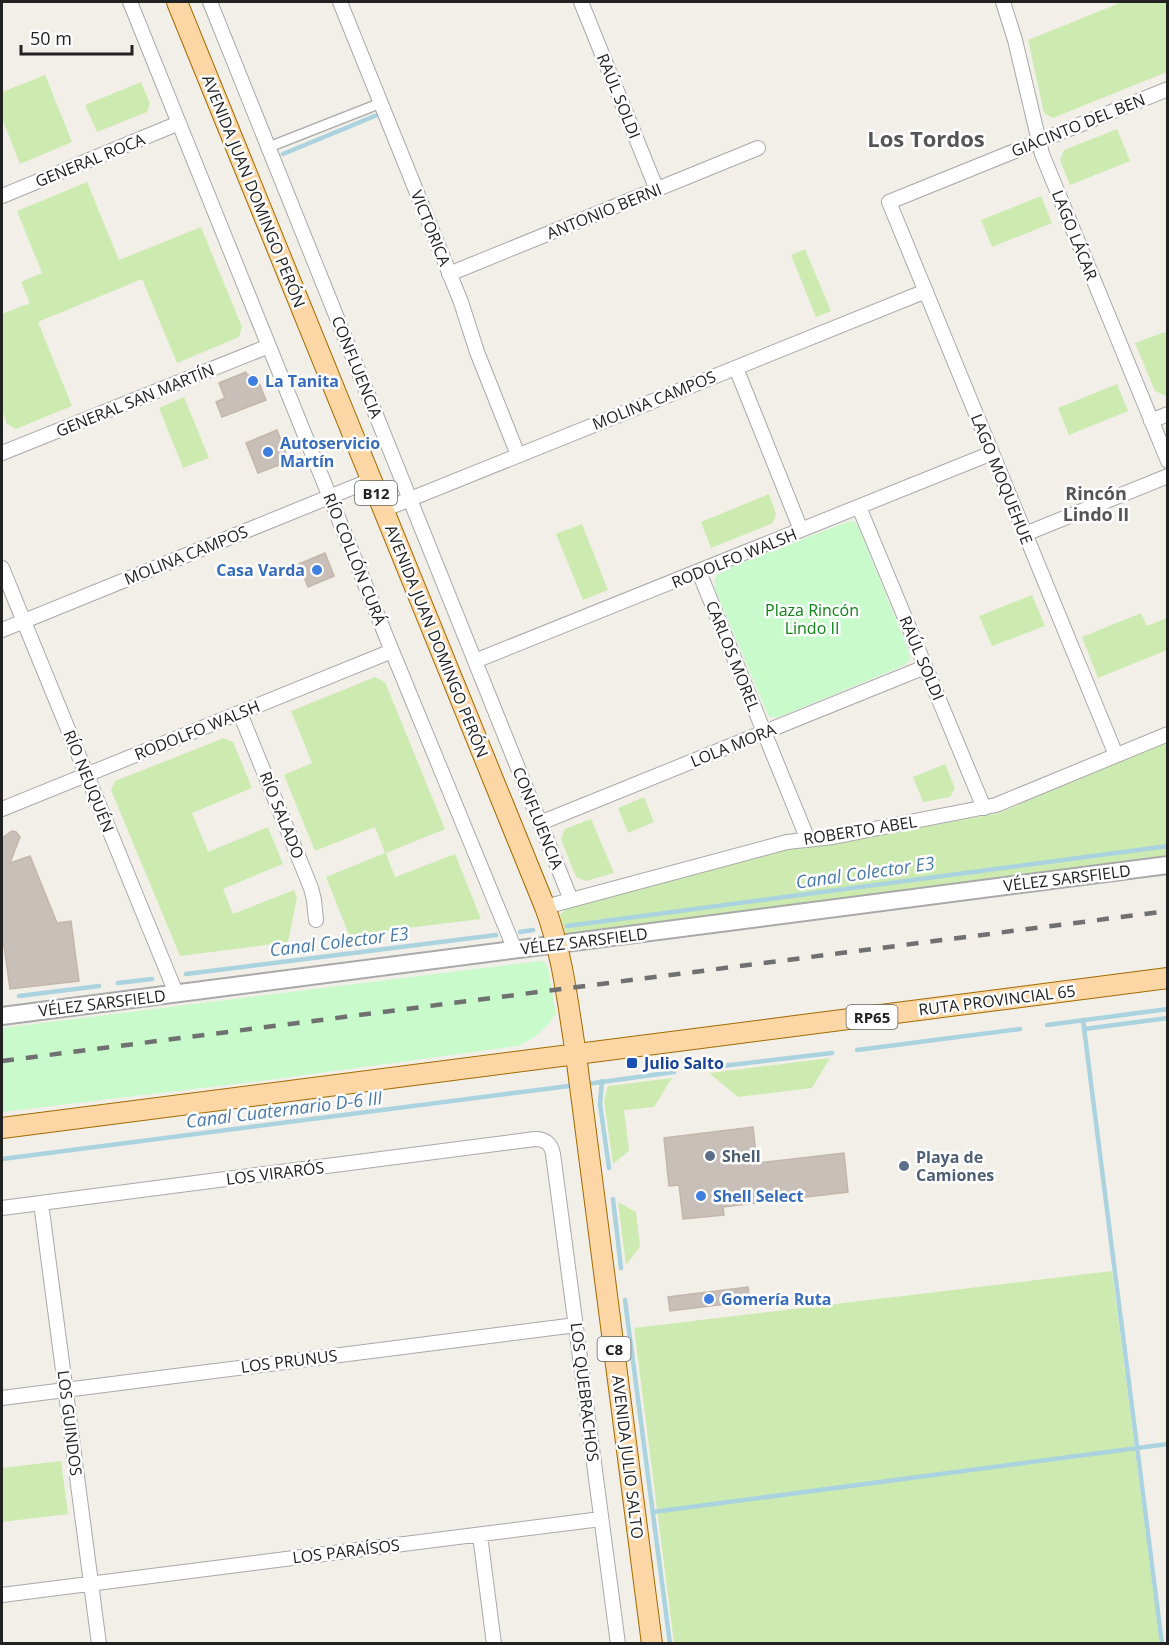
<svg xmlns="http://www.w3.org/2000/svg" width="1169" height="1645" font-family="'Open Sans',sans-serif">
<rect width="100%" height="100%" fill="#f2efe9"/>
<!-- grass -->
<path fill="#cdebb0" d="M1122 2H1167V72L1053 118 1044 113 1028 40Z
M45 75 72 142 20 164 2 118V92Z
M141 82 150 103 147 112 97 132 85 105Z
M1117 129 1130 161 1070 185 1060 160 1064 150Z
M87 182 119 260 201 227 242 327 239 337 177 363 142 279 38 322 72 406 16 429 7 424 2 410V314L30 303 21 282 42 273 17 211Z
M1041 196 1052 223 992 247 981 220Z
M805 249 831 311 816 317 791 255Z
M1165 332 1168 338V396H1166L1155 391 1135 343Z
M1117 384 1128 411 1069 435 1058 408Z
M184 397 209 458 183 468 159 408Z
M769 494 776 513 773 523 711 548 701 522Z
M582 524 608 590 583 600 556 534Z
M1032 595 1045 626 992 646 979 616Z
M1141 613 1147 626 1167 618V650L1098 678 1082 637Z
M375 677 385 682 445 829 386 853 395 877 455 854 481 919 349 935 326 877 385 853 375 827 315 851 284 775 312 763 291 711Z
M224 738 233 742 252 788 192 813 208 852 268 827 283 864 223 889 233 914 294 890 297 898 288 942 180 956 111 790 115 781Z
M1167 742V855L573 936 565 932 560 915 566 909 791 849 815 847 999 813Z
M945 764 955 788 950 797 923 802 913 777Z
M644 797 654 822 628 833 618 808Z
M591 819 614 873 586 881 576 877 561 839 565 829Z
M830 1058 812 1088 738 1097 709 1073Z
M672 1078 654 1107 624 1110 629 1151 613 1164 604 1100 608 1086Z
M618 1202 636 1212 640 1247 626 1265Z
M1112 1271 1160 1643H674L634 1328Z
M61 1461 68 1514 2 1522V1468Z"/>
<!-- park -->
<path fill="#c8facc" d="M850 521 856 523 859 528 909 652 910 660 903 666 779 717H770L767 713 715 589V578L722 570Z
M540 961 545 963 548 968 556 1014C544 1031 536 1037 518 1046L268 1080 2 1112V1028Z"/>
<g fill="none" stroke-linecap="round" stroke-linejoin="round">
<!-- stream -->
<path stroke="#aad3df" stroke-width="4.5" d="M283 154 382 113
M567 926 1168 846
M520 932 533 930
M186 974 496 935
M118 983 152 979
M19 996 99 986
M1083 1020 1162 1644
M1047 1025 1168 1009
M1084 1029 1168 1018
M857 1050 1020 1029
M705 1068 832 1053
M602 1081 600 1104 609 1168
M587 1084 674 1072
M2 1159 569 1086
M613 1199 621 1268
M625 1300 670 1644
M653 1512 1168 1444"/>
</g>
<!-- building -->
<path fill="#c7bfb8" stroke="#c4b6ab" stroke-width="1.5" d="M246 372 247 375 254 376 257 378 266 400 222 417 216 402 225 398 219 383Z
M277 430 289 461 258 473 246 443Z
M325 553 334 576 308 587 299 564Z
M12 831 16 832 20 837 10 863 30 856 57 923 71 921 79 981 10 989 4 946H2V838Z
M753 1127 757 1163 844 1153 848 1192 723 1207 724 1215 683 1219 679 1185 669 1186 664 1138Z
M748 1287 750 1301 670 1311 668 1297Z"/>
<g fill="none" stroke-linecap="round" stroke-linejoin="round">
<defs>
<path id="pedestrian" d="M269 147 381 103"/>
<path id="minor" d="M130 2 392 651 515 950
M210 2 571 900
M340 2 461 302 477 352 518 455
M581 2 657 190
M1003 2 1015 40 1042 154 1168 461
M2 196 179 123
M449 274 758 148
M736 368 801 530
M1151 421 1168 414
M2 453 269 346
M859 507 984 808
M383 510 926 291
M1025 534 1168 476
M2 568 176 993
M699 572 808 840
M2 630 371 480
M475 661 992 453
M240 713 311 888 314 900 316 920
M1116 755 889 202 1168 89
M2 809 392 651
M540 823 925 667
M545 907 787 842 833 837 996 805 1168 734
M41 1203 99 1644
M2 1208 535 1139C546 1139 551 1144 553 1154L618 1644
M2 1398 576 1325
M480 1535 494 1644
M2 1595 601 1519"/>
<path id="tertiary" d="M2 1016 1168 865"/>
<path id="primary" d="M177 2 545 907C563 955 568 1005 576 1055L652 1644
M2 1128 1168 978"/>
</defs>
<!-- pedestrian casing -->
<use href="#pedestrian" stroke="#a9a9a9" stroke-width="12"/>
<!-- minor casing -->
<use href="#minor" stroke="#a9a9a9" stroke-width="16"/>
<!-- tertiary casing -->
<use href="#tertiary" stroke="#a9a9a9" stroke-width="20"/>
<!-- primary casing -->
<use href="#primary" stroke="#a06b00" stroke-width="22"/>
<!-- pedestrian -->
<use href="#pedestrian" stroke="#fff" stroke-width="9"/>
<!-- minor -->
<use href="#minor" stroke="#fff" stroke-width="14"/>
<!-- tertiary -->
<use href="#tertiary" stroke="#fff" stroke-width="16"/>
<!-- primary -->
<use href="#primary" stroke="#fcd6a4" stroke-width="20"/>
<!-- rail -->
<path stroke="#707070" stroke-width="4.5" stroke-dasharray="12 12" stroke-linecap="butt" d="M2 1061 1168 911"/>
</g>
<!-- markers -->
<g fill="#3f7fe0" stroke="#fff" stroke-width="2">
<circle cx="253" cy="381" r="6"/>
<circle cx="268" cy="452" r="6"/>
<circle cx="317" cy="570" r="6"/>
<circle cx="701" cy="1196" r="6"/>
<circle cx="709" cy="1299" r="6"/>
</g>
<rect fill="#1a4fb4" stroke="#fff" stroke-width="2" x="626" y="1057" width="12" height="12" rx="3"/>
<g fill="#5c6f8a" stroke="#fff" stroke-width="2">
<circle cx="710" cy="1156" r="6"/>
<circle cx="904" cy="1166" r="6"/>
</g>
<g text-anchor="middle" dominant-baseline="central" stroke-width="5" stroke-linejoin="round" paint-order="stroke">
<!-- shield labels -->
<g fill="#fff" stroke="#646464" stroke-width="1.5">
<rect x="355" y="481" width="42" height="24" rx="4.5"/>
<rect x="846.5" y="1005" width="51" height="24" rx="4.5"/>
<rect x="597.5" y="1337" width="33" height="24" rx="4.5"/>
</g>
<g font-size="15" font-weight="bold" fill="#222">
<text x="376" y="493">B12</text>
<text x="872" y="1017">RP65</text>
<text x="614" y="1349">C8</text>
</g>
<!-- street labels -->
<g font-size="16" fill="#222" stroke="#fff">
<text transform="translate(619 96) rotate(68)">RAÚL SOLDI</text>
<text transform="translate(1078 125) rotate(-22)">GIACINTO DEL BEN</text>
<text transform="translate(90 160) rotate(-22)">GENERAL ROCA</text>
<text transform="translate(254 191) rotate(68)">AVENIDA JUAN DOMINGO PERÓN</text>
<text transform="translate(604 211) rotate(-22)">ANTONIO BERNI</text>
<text transform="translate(431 228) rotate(68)">VICTORICA</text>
<text transform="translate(1075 235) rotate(68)">LAGO LÁCAR</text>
<text transform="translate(357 367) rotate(68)">CONFLUENCIA</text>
<text transform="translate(135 400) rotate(-22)">GENERAL SAN MARTÍN</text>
<text transform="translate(654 400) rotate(-22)">MOLINA CAMPOS</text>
<text transform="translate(1002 479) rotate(68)">LAGO MOQUEHUE</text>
<text transform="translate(186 555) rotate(-22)">MOLINA CAMPOS</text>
<text transform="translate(734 558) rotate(-22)">RODOLFO WALSH</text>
<text transform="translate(355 559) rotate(68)">RÍO COLLÓN CURÁ</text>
<text transform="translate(437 641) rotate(68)">AVENIDA JUAN DOMINGO PERÓN</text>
<text transform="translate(733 656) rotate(68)">CARLOS MOREL</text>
<text transform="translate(922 658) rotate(67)">RAÚL SOLDI</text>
<text transform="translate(197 730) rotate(-22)">RODOLFO WALSH</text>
<text transform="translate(733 745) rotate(-22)">LOLA MORA</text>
<text transform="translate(89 781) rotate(68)">RÍO NEUQUÉN</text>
<text transform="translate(282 815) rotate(68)">RÍO SALADO</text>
<text transform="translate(538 818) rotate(68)">CONFLUENCIA</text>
<text transform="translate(860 830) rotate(-9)">ROBERTO ABEL</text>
<text transform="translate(1067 878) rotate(-7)">VÉLEZ SARSFIELD</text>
<text transform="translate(584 941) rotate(-7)">VÉLEZ SARSFIELD</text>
<text transform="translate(997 1000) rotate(-7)">RUTA PROVINCIAL 65</text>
<text transform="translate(102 1003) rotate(-7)">VÉLEZ SARSFIELD</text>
<text transform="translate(275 1173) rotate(-7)">LOS VIRARÓS</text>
<text transform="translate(289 1361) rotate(-7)">LOS PRUNUS</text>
<text transform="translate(585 1392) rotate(83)">LOS QUEBRACHOS</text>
<text transform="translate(70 1423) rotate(83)">LOS GUINDOS</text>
<text transform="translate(628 1457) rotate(83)">AVENIDA JULIO SALTO</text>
<text transform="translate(346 1551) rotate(-7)">LOS PARAÍSOS</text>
</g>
<!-- shop labels -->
<g font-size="16" font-weight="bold" fill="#366cbe" stroke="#fff" text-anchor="start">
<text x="265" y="381">La Tanita</text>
<text x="280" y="443">Autoservicio<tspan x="280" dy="18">Martín</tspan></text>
<text x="305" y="570" text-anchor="end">Casa Varda</text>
<text x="713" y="1196">Shell Select</text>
<text x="721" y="1299">Gomería Ruta</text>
</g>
<!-- park labels -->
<g font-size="16" fill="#0c8416" stroke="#fff">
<text x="812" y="610">Plaza Rincón<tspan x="812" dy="18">Lindo II</tspan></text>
</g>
<!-- transit labels -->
<g font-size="16" font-weight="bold" fill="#164399" stroke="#fff" text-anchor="start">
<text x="644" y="1063">Julio Salto</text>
</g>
<!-- service labels -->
<g font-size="16" font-weight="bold" fill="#4e5e75" stroke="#fff" text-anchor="start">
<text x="722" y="1156">Shell</text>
<text x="916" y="1157">Playa de<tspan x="916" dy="18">Camiones</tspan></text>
</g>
<!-- neighbourhood labels -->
<g font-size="18" font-weight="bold" fill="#555" stroke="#fff">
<text x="1096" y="493">Rincón<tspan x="1096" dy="21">Lindo II</tspan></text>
</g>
<!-- water labels -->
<g font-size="18" font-style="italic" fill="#4a7aab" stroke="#fff">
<text transform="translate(865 872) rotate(-8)">Canal Colector E3</text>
<text transform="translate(339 941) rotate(-7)">Canal Colector E3</text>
<text transform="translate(284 1109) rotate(-7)">Canal Cuaternario D-6 III</text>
</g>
<!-- district labels -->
<g font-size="22" font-weight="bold" fill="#555" stroke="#fff">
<text x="926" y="138">Los Tordos</text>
</g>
</g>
<!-- border -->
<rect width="1169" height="1645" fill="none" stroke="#222222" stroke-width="6"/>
<!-- scale -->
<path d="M21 45v9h111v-9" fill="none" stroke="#222222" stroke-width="3"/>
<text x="30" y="45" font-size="18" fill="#222222" stroke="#ffffff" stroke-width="4.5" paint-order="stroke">50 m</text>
</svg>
